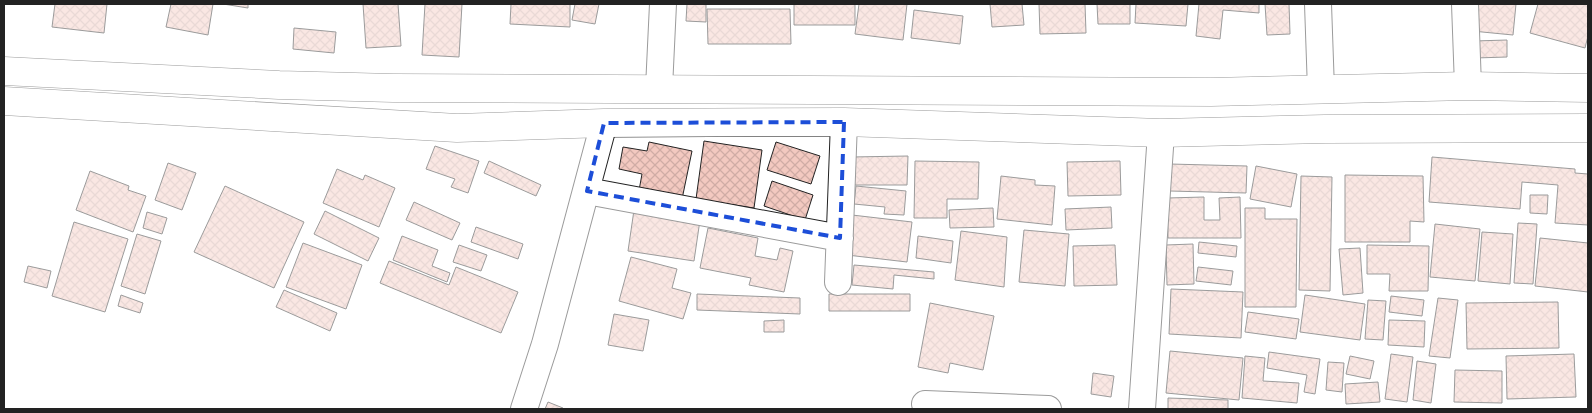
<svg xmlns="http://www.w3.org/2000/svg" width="1592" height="413" font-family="Literata,serif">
<defs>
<pattern id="building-cross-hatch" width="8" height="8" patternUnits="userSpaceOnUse" patternTransform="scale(1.25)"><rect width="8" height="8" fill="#f3c9c0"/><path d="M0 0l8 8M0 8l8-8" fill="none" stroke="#d0aca5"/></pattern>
</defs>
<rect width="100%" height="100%" fill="#fff"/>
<!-- building -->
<path fill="url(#building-cross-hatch)" stroke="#222" d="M55 4H107L104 33 52 27Z
M171 4H213L208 35 166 27Z
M223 4H248V8Z
M363 4H398L401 46 366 48Z
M425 4H462L459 57 422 55Z
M511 4H570V27L510 24Z
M575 4H599L595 24 572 20Z
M687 4H706V22L686 21Z
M794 4H855V25H794Z
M859 4H907L903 40 855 34Z
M990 4H1022L1024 25 992 27Z
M1039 4H1085L1086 33 1040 34Z
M1097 4H1130V24H1098Z
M1136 4H1188L1186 26 1135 23Z
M1199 4H1259V13L1223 10 1220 39 1196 36Z
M1265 4H1289L1290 34 1267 35Z
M1475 4H1516L1513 35 1472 31Z
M1538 4H1588V36L1585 48 1530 33Z
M707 9H790L791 44H708Z
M914 10 963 16 960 44 911 38Z
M294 28 336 32 334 53 293 49Z
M1507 40V57L1475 58 1474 41Z
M704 141 762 150 754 208 696 199Z
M649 142 692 151 681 204 638 196 642 174 619 169 623 147 647 151Z
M776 142 820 156 811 184 767 170Z
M435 146 479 161 468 193 451 187 455 179 426 169Z
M908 156 907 185H851V157Z
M1432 157 1575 169V173L1588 174V225L1555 223 1558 185 1522 182 1520 209 1429 202Z
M489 161 541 185 536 196 484 173Z
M915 161 979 162 978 199H947V218H914Z
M1120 161 1121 195 1068 196 1067 162Z
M168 163 196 173 182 210 155 200Z
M1170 164 1247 166 1246 193 1170 191Z
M1256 166 1297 174 1291 207 1250 199Z
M337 169 363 180 365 175 395 188 379 227 323 203Z
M90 171 129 186 128 190 146 196 133 232 76 210Z
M1345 175 1423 176 1424 222 1410 221V242H1345Z
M1001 176 1035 180V185L1055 186 1052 225 997 219Z
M1301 176 1332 177 1330 291 1299 290Z
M772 181 813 195 805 220 764 206Z
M225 186 304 222 274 288 194 252Z
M856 186 906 191 904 215 884 214 885 207 854 204Z
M1530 195H1548L1547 214 1530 213Z
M1204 197V220H1220L1219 198 1240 197 1241 238H1168L1167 198Z
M414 202 460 223 452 240 406 220Z
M1111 207 1112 228 1066 230 1065 209Z
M993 208 994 227 950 228 949 210Z
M1245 208H1265V219H1297L1296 307H1245Z
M634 210 700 220 694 261 628 251Z
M325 211 379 238 368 261 314 234Z
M147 212 167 218 162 234 143 228Z
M852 215 912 222 907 262 847 255Z
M74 222 128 239 105 312 52 296Z
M1518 223 1537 224 1533 284 1514 283Z
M1435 224 1480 229 1475 281 1430 277Z
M476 227 523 244 518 259 471 242Z
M708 228 758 238 755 256 777 260 780 248 793 251 784 292 749 285 751 278 700 268Z
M1024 230 1069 234 1065 286 1019 282Z
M961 231 1007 237 1004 287 955 280Z
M1482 232 1513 234 1510 284 1478 281Z
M137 234 161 241 145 294 121 286Z
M402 236 438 250 432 266 450 273 447 282 393 260Z
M918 236 953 241 951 263 916 258Z
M1540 238 1588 243V292L1535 286Z
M1199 242 1237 246 1236 257 1198 253Z
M303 243 362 265 346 309 286 287Z
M1193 244 1194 284 1167 285 1166 245Z
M459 245 487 255 481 271 453 262Z
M1115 245 1117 285 1074 286 1073 246Z
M1367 245 1429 246 1428 291H1389L1390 274H1367Z
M1360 248 1363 293 1343 295 1339 249Z
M631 257 677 269 672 288 691 293 683 319 619 301Z
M389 261 449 285 456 267 518 292 501 333 380 283Z
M854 265 934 272V279L894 275 893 289 852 285Z
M28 266 51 271 47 288 24 282Z
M1198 267 1233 271 1231 285 1196 281Z
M1171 289 1243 292 1241 338 1169 334Z
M284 290 337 313 330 331 276 307Z
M697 294 800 298V314L697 310Z
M829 294H910V311H829Z
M121 295 143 303 140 313 118 306Z
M1305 295 1365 304 1360 340 1300 332Z
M1391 296 1424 300 1422 316 1389 312Z
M1438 298 1458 300 1450 358 1429 356Z
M1368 300 1386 301 1383 340 1365 339Z
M1558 302 1559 348 1467 349 1466 303Z
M930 303 994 316 983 370 950 363 948 373 918 367Z
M1248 312 1299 319 1296 339 1245 332Z
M614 314 649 320 643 351 608 345Z
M784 320V332H764V321Z
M1389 320 1425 321 1424 347 1388 345Z
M1170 351 1243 358 1239 400 1166 393Z
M1269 352 1320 359 1315 394 1304 392 1307 375 1267 368Z
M1391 354 1413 357 1407 402 1385 399Z
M1574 354 1576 397 1507 399 1506 356Z
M1245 356 1265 358 1263 381 1299 383 1297 403 1242 398Z
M1350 356 1374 361 1370 379 1346 374Z
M1417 361 1436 364 1431 403 1413 400Z
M1328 362 1344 363 1342 392 1326 390Z
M1455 370 1502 371V403L1454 402Z
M1093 373 1114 376 1111 397 1091 394Z
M1378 382 1380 402 1346 404 1345 384Z
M1168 398 1228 400V409H1168Z
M548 402 563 408V409H545Z"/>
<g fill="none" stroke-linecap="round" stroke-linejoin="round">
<defs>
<path id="minor" d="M1318 4 1321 90
M1465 4 1468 86
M659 88 663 4
M587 191 840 238
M838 282 844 122
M925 404 1048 409
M524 409 545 344 604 123
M1142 409 1161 133"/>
<path id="tertiary" d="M4 71 279 85 393 88 1211 92 1468 86 1588 88
M4 101 457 128 604 123 844 122 1161 133 1325 129 1588 128"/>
</defs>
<!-- minor casing -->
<use href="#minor" stroke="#222" stroke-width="28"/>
<!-- tertiary casing -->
<use href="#tertiary" stroke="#222" stroke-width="29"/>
<!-- minor -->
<use href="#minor" stroke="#fff" stroke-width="26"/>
<!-- tertiary -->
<use href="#tertiary" stroke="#fff" stroke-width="28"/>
</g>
<!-- marked area -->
<path d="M0 0H1592V413H0ZM844 122 840 238 587 191 604 123Z" fill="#fff" fill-opacity=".55" fill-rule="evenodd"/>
<path fill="none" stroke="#1d4ed8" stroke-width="4" stroke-dasharray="10 6" stroke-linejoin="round" d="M844 122 840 238 587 191 604 123Z"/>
<!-- border -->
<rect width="1592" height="413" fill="none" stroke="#222222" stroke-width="10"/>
</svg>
